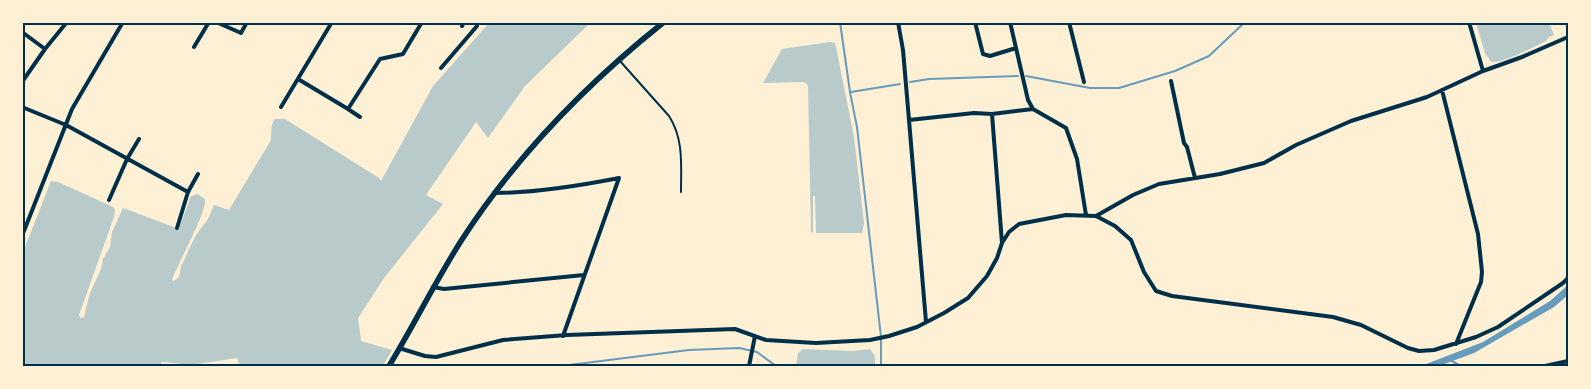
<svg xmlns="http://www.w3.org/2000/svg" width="1591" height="389" font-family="Helvetica,sans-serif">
<rect width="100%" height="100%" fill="#fdf0d5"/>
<!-- green -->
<path fill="#b9caca" d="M489 23H590L525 86 488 138 476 122 426 195 443 204 384 278 358 318 361 341 392 350 383 366H240L237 358 190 365 163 362 161 363 162 366H23L22 255 51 181 58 182 113 207 115 210 114 217 79 315 81 318 84 317 90 293 101 269 103 259 110 247 112 232 123 208 179 229 191 196 197 194 205 199C207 212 178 263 172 280L174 281 179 277 181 267 189 249 196 235 208 219 214 205 229 210 270 142C273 134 269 126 275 119H285L379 178 381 181 433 86Z
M1476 23H1549L1554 35 1549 37 1546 41C1533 47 1505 63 1491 62L1485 53Z
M830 42 835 43 836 47 854 137 864 223 862 233H816L815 196H813V233L811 232 808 86 806 83 803 82 763 83 782 49Z
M803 349 853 351 870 349 875 356V366H796L798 353Z"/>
<!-- water -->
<path fill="#669bbc" d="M1568 285V295L1554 307 1474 353 1439 366H1421L1483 342 1550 301Z"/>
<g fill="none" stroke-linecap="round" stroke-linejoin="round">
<!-- stream -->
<path stroke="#669bbc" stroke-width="2" d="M840 22 850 92 857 127 881 337V366
M1026 76 1090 88H1119L1175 71 1209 56 1245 22
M910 82 929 79 1018 76
M851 92 900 84
M1450 360 1461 366
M561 366 689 350 739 348 757 352 776 366"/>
<!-- service -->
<path stroke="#003049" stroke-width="2" d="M620 61 669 116C684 139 681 166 681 192"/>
<!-- minor -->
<path stroke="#003049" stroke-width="4" d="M216 22 241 33 247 22
M898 22 903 50 909 120 926 322
M975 22 983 54 990 56 1016 48
M1010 22 1028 100 1033 109 1066 128 1077 159 1086 215
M1069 22 1084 82
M1469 22 1483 71
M462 26 464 22
M22 32 45 49
M194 47 209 22
M441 68 477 26V22
M298 79 348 109 380 59 403 54 422 22
M1171 81 1184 143 1187 147 1195 178
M22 82 45 49 67 22
M1442 90 1478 234 1482 272 1481 282 1456 344
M22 107 66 125 188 192
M281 107 332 22
M348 109 360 117
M992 114 1033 109
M909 120 974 113 992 114 1002 243
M494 193C536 193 578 186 619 178L563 336
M109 200 127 159 139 139
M1096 216 1115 226 1131 240 1144 272 1156 291 1172 296 1333 317 1361 325 1408 348 1419 351 1434 350 1476 337 1498 327 1563 283 1568 278
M177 228 188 192 198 174
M22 236 72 109 123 22
M433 287 444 289 584 275
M399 348 425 356 436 357 503 340 567 335 735 329 766 340 816 343 870 340 889 336 917 327 944 313 968 298 987 276 997 258 1002 243 1009 232 1019 224 1066 215 1096 216 1133 195 1159 184 1220 174 1264 163 1296 145 1351 121 1427 97 1483 71 1522 57 1568 37
M749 366 755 336
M1464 366H1465
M1545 366 1568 361"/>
<!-- primary -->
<path stroke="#003049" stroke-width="5.5" d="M389 366C414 325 435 282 461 241 516 156 585 85 664 22"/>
</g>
<!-- border -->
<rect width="1591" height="389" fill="none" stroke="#fdf0d5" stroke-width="48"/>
<rect x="24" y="24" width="1543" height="341" fill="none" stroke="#003049" stroke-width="2"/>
</svg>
